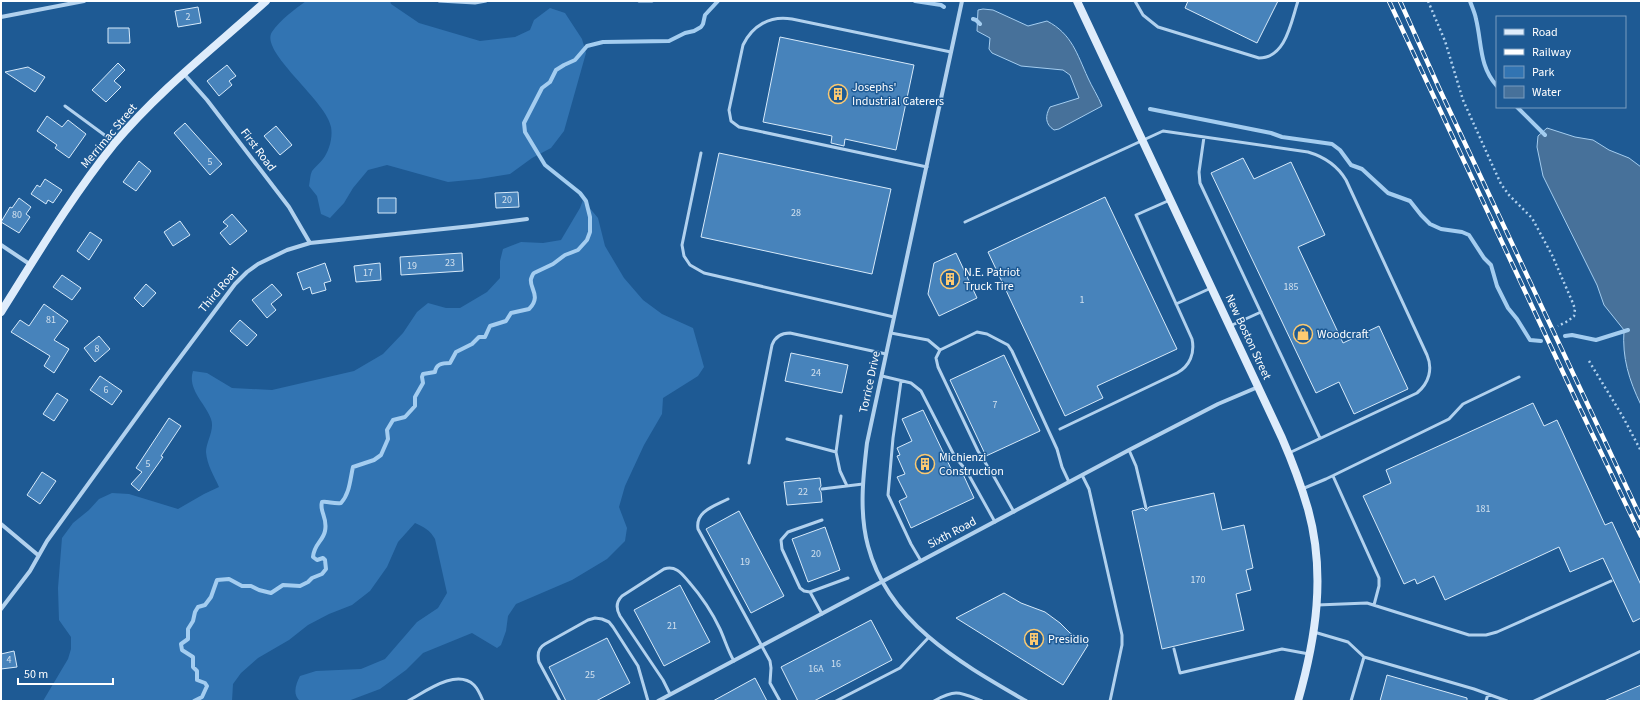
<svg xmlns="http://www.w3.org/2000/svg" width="1642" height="702" font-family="'Source Sans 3',sans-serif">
<rect width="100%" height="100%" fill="#1e5a94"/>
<!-- green -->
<path fill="#3274b2" d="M306 1H390L391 4 419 23 480 41 515 37 530 30 534 20 550 8 565 13 582 39 586 53 564 131 551 148 532 158 510 174 479 179 448 182 387 165 368 170 353 188 344 203 330 218 321 214 317 196 309 186C310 181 310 175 312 171 315 167 320 163 323 159 329 151 333 138 331 127 327 101 259 52 272 32 280 20 295 9 306 1Z
M583 200 598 218 605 246 624 278 643 300 662 314 693 328 704 367 698 376 663 398 662 414 644 445 625 486 619 507 627 528 625 541 607 559 572 580 516 604 508 616 506 631 501 645 497 648 472 633 423 653 406 670 380 689 348 701H300C292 694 296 684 300 676L316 671 361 669 385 659 417 622 438 608 447 593 435 539C430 530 424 527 415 523L398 542 387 567 370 591 352 605 329 614 308 625 289 640 258 658 241 673 233 684 232 701H43L68 659 71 649V637L59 620 58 588 62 538 73 523 89 510 99 499 112 493 129 494 178 509 204 494 219 487C214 476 207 465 206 452 206 442 215 430 211 419 205 403 187 389 193 371L207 373 232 388 272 390 354 371 383 354 403 333 417 312 428 303 446 308H460L487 292 500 278V261L503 249 521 242 543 243 561 240 580 208Z"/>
<!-- water -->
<path fill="#47719a" stroke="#a4cdf0" d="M983 9 993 10 1028 26 1047 21C1072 34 1077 54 1088 78 1092 87 1098 96 1102 106L1059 129 1054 130C1045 124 1045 116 1050 107L1079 98 1070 75 1063 70 1021 66 992 53 989 49 990 38 977 31 978 10Z
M1547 128 1575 137 1593 140 1609 150 1629 158 1641 167V405C1629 380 1622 358 1624 330L1604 305 1597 285 1543 176 1537 147 1538 136Z"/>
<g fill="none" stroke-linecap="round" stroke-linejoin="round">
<!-- stream -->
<path stroke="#a4cdf0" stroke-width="4" d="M915 1 941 5 944 7
M1470 1C1472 7 1475 13 1476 19 1482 43 1479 67 1497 86
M973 19 976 20 980 24
M1517 107 1545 135
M1150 109 1271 133 1282 137 1332 144 1340 150 1351 165 1362 169 1388 193 1410 201 1421 215 1430 224 1441 229 1462 232 1469 235 1484 258 1491 265 1497 286 1508 308 1517 319 1530 340 1541 341
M1565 336 1572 335 1596 340 1628 330
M194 701 202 697 207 686 205 683 197 680V671L193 667V657L182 650 181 644 188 639V629L193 621 195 612 198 607 205 605 211 597 217 580 229 579 242 586H251L259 590 271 593 283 585 300 586 308 582 312 578 322 574 326 569 325 560 323 558 317 560 313 557C314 544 323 541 325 531 328 517 319 512 322 502 327 501 334 504 341 503 350 493 350 479 353 467L374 460 381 455 388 439 387 430 393 420 405 417 415 406V397L423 383 422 377 423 374 435 372C436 364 442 363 450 363L456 352 472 344 479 337H485L490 326 506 321 511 313 529 309C542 296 529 288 531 279 531 279 533 273 534 273L553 264 565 255 578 250 587 240 590 232V217L586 201 580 193 545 165 525 132 524 123 542 88 550 82 556 70 564 65 575 60 587 46 603 42 669 41 685 33 694 31 701 27 703 24 705 15 718 1"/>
</g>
<!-- building -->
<path fill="#4783bb" stroke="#d7eafa" d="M1188 1H1278L1257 43 1185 8Z
M198 7 201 23 178 27 175 11Z
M108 28H129L130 43H108Z
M780 37 914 65 896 150 845 139 844 146 831 143 832 136 763 122Z
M118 63 125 70 114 81 121 87 106 102 92 90Z
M227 65 236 76 229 81 232 85 219 96 207 81Z
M28 67 45 77 35 92 5 72Z
M47 116 62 127 68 120 86 134 69 158 55 148 57 145 37 131Z
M185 123 222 164 210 175 174 133Z
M276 126 292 145 280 155 264 136Z
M719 153 891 189 872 274 701 237Z
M1243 158 1254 179 1291 162 1325 235 1298 247 1343 343 1379 326 1408 389 1354 414 1339 382 1316 393 1211 173Z
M139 161 151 171 136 191 123 182Z
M45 179 62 190 53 203 48 200 46 204 31 194 37 185 40 187Z
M518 192 519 207 496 208 495 193Z
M1105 197 1177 349 1097 386 1103 398 1065 416 988 252Z
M19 198 31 207 26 214 30 217 19 233 1 222 10 207 12 208Z
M378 198H396V213H378Z
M232 214 247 231 230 245 220 233 228 226 223 222Z
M180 221 190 235 173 246 164 232Z
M90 232 102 240 89 260 77 251Z
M462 253 463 271 401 275 400 257Z
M956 253 977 298 939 316 928 294 934 263Z
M325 263 331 281 324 283 326 290 312 294 310 287 303 290 297 273Z
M380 263 381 280 356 282 354 266Z
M62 275 81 288 72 300 53 287Z
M146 284 156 293 143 307 134 298Z
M272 284 282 295 271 304 276 310 267 318 252 300Z
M44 304 68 321 54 340 69 349 54 373 44 366 50 356 11 332 20 320 29 326Z
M240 320 257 335 247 346 230 331Z
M99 336 110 349 95 362 84 348Z
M791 353 848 365 842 393 785 381Z
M1004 355 1040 431 986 456 950 380Z
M100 376 122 391 112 405 90 390Z
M57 393 68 400 54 421 43 414Z
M1533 403 1544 426 1557 420 1605 525 1612 522 1641 585V618L1633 622 1603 558 1570 572 1559 547 1445 600 1434 576 1417 584 1415 579 1404 584 1363 496 1391 483 1386 470Z
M923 410 954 475 962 472 974 498 911 528 899 501 907 497 897 477 905 474 897 456 900 455 897 448 912 441 902 419Z
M169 418 181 426 161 456 163 457 139 491 131 484 142 472 136 468Z
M42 472 56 481 40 504 27 495Z
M820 478 821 486 819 489 821 492 822 502 787 505 784 482Z
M1214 493 1222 530 1244 525 1253 568 1246 570 1251 590 1236 594 1244 630 1162 649 1132 511 1143 508 1146 511 1149 507Z
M739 511 784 596 751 613 706 529Z
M825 527 840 570 808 582 792 539Z
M680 585 710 642 664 666 634 610Z
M1004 593 1021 603 1045 612 1060 623 1070 633 1088 645 1063 685 956 618Z
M871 620 892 660 814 701H798L781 667Z
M607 638 630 683 596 701H566L549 667Z
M14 651 17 667 1 669V654Z
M1387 675 1467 698V701H1380Z
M755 678 767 701H713Z
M1641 685V701H1604Z"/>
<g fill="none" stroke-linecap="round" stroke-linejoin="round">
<!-- path -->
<path stroke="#b1d1ee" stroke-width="2.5" stroke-dasharray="2 3" stroke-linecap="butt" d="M1428 1 1445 41 1463 100 1490 160 1501 184 1509 195 1532 218 1552 255 1572 301 1575 309 1574 316 1568 321 1558 326
M1589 361 1623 417 1641 451"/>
<!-- service -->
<path stroke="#b1d1ee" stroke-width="3" d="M439 1 475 3 486 1
M639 1H652
M1135 1 1143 15 1158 27 1259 58C1286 58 1291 22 1298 1
M65 106 114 142
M1204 137 1199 172 1200 183 1320 438
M701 153 682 245 684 256 690 265 704 273 894 317
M927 167 739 127 731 121 729 110 743 45C752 26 770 15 792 19L951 52
M965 222 1163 131 1308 152C1325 157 1337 165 1346 180L1427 355C1433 369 1429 383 1417 393L1289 453
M1176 304 1211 288
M1230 326 1261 312
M891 333 928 340 940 350
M882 376 911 383 921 391 955 457 966 470 995 522
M901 381 893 438 888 495 911 544 921 561
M841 416 836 452 840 471 847 486
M1060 429 1177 373C1190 366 1195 353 1192 339L1136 215 1170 200
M787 439 836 452
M1129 450 1136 466 1146 508
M749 463 772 345C775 337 781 333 790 333L886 354
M1082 475 1089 489 1122 635V645L1110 701
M1333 476 1379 578V586L1374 605
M822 489 863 484
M1302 489 1326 479 1449 419 1463 404 1519 377
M728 499C715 506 695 511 698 529L770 661 771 668 770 683 780 701
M1014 512 993 475 978 451 938 367 936 358 940 350 977 332 987 334 1008 345 1012 351 1057 449 1062 467 1069 482
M822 520 788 532 781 540 782 549 800 588 804 591 810 592 848 578
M810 592 822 614
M1317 605 1367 603 1469 635H1486L1497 632 1611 581
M1314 632 1348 642 1364 657 1474 689 1507 701
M1174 649 1180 673 1282 649 1309 654
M670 694 663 680 620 616C616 609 616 602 622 596L664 569C676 565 682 574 689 582 702 597 712 612 720 629 725 640 728 651 734 661
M408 701C425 692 456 668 474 685 478 689 481 696 483 701
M560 701 539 662C537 654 538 648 545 644L588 620 595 618 602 619 609 622 613 627 638 666 648 701
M836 701 900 668 929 637
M934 701C956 689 959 692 982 701
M1351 701 1364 657
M1486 701 1488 694
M1534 701 1641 651"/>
<!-- minor -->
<path stroke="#b1d1ee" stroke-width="4" d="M962 1 867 443C863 477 859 513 868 546 888 623 962 664 1026 701
M1 17 84 1
M184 74 207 100 289 207 310 243
M1 245 31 265
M1 524 38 555
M1 609 30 571 47 541 167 375 235 284 247 272 258 264 287 250 310 243 472 226 527 219
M658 701 1129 450 1218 404 1258 387"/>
<!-- secondary -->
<path stroke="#deecfb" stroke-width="8" d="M1077 1 1282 438C1292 461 1301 485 1308 509 1326 574 1316 638 1298 701
M1 312C37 255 72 196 114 144 158 91 215 47 266 1"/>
<defs>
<path id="rail" d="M1389 1 1575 398 1641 536
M1400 1 1439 88 1641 518"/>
</defs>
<!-- rail casing -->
<use href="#rail" stroke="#fff" stroke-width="4.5"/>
<!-- rail -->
<use href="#rail" stroke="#1e5a94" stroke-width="3" stroke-dasharray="9" stroke-linecap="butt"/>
</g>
<!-- icons -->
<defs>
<symbol id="building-ring" viewBox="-11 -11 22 22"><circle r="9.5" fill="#1e5a94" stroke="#fdca71" stroke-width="1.5"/><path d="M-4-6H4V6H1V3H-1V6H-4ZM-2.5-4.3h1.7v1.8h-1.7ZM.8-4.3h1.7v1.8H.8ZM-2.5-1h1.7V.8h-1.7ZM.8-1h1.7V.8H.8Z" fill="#fdca71"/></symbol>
<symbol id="shop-ring" viewBox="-11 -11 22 22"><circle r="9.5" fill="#1e5a94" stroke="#fdca71" stroke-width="1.5"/><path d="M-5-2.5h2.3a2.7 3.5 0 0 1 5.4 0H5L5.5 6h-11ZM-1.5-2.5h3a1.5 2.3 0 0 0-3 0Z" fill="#fdca71"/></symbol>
</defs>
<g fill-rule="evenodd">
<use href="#building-ring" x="827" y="83" width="22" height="22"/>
<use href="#building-ring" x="939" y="268" width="22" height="22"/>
<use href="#shop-ring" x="1292" y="323" width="22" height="22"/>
<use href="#building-ring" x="914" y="453" width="22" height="22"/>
<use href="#building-ring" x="1023" y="628" width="22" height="22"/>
</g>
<g text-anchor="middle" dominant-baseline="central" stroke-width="3" stroke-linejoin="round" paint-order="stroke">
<!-- number labels -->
<g font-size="10" fill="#d1e0ee">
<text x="188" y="17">2</text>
<text x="210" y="162">5</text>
<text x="507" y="200">20</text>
<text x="796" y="213">28</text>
<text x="17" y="215">80</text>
<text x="450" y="263">23</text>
<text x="412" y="266">19</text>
<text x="368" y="273">17</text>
<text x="1291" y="287">185</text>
<text x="1082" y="300">1</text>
<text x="51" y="320">81</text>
<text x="97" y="349">8</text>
<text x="816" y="373">24</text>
<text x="106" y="390">6</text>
<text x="995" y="405">7</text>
<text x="148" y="464">5</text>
<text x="803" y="492">22</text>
<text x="1483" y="509">181</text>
<text x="816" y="554">20</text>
<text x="745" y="562">19</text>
<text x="1198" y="580">170</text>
<text x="672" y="626">21</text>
<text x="9" y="660">4</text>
<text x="836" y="664">16</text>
<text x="816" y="669">16A</text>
<text x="590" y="675">25</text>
</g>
<!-- poi labels -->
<g font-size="12" fill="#fff" stroke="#1e5a94" text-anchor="start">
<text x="852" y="87">Josephs'<tspan x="852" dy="14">Industrial Caterers</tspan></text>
<text x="964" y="272">N.E. Patriot<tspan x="964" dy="14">Truck Tire</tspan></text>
<text x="1317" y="334">Woodcraft</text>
<text x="939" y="457">Michienzi<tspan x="939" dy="14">Construction</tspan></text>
<text x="1048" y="639">Presidio</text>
</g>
<!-- street labels -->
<g font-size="12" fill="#fff" stroke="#1e5a94">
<text transform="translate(109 136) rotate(-50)">Merrimac Street</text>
<text transform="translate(258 150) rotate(53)">First Road</text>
<text transform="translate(219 290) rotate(-50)">Third Road</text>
<text transform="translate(1248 337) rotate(65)">New Boston Street</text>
<text transform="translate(870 382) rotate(-78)">Torrice Drive</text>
<text transform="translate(952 533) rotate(-28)">Sixth Road</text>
</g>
</g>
<!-- border -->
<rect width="1642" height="702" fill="none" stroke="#ffffff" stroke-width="4"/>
<!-- legend -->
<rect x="1496" y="16" width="130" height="92" fill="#1e5a94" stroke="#789cbf"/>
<rect x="1504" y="29" width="20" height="6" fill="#deecfb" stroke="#789cbf"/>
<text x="1532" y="36" font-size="12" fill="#ffffff">Road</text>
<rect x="1504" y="49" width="20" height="6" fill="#ffffff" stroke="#789cbf"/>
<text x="1532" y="56" font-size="12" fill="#ffffff">Railway</text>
<rect x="1504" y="66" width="20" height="12" fill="#3274b2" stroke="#789cbf"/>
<text x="1532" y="76" font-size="12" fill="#ffffff">Park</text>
<rect x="1504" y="86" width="20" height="12" fill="#47719a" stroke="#789cbf"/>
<text x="1532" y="96" font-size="12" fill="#ffffff">Water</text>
<!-- scale -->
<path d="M18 678v6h95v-6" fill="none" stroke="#ffffff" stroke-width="2"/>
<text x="24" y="678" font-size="12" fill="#ffffff" stroke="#1e5a94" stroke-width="3" paint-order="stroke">50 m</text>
</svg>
